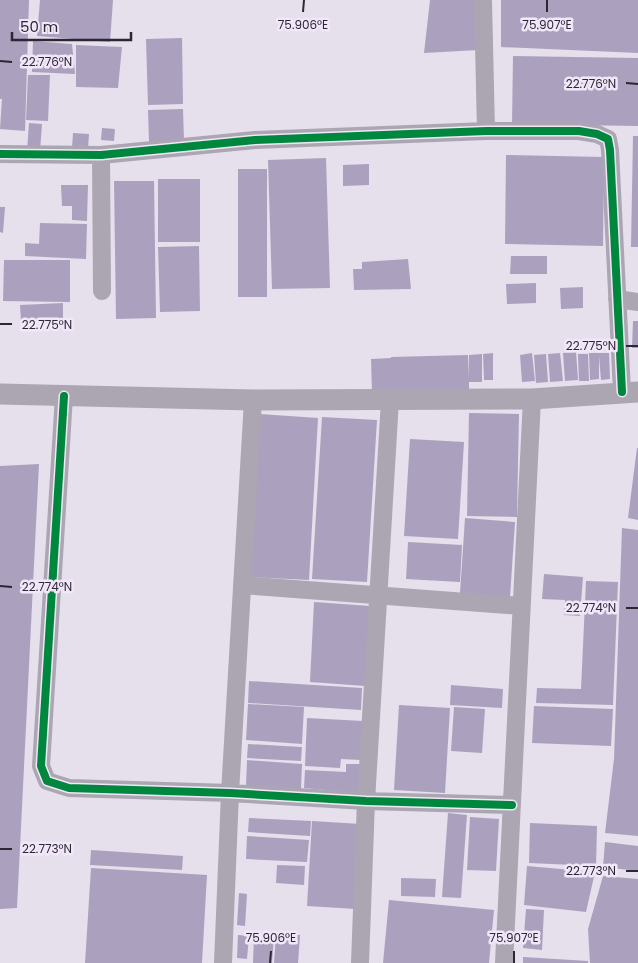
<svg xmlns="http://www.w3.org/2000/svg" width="638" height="963" font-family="Poppins,sans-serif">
<rect width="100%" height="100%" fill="#e6dfec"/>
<!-- building -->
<path fill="#aba1bf" d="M0 0H29L25 131 0 129 2 99H0Z
M40 0H113L110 42 37 36Z
M430 0H476L479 50 424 53Z
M501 0H638V53L501 47Z
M182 38 183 104 148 105 146 39Z
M33 41 72 44 75 74 32 72Z
M76 45 122 47 118 88 76 87Z
M513 56 638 58V126L512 124Z
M28 75H50L48 121 26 120Z
M183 109 184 141 149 142 148 110Z
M29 123 42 124 40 152 27 151Z
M102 128 115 129 114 141 101 140Z
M73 133 89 134 88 149 72 148Z
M633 136H638V247H631Z
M506 155 604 157 603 246 505 244Z
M326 158 330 288 272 289 268 160Z
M369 164V185L343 186V165Z
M238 169H267V297H238Z
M158 179H200V242H158Z
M114 181H154L156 318 116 319Z
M61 185H88L87 221 72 220V206H62Z
M0 207H5L3 233 0 232Z
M40 223 87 224 86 259 25 256V243L39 244Z
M199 246 200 311 160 312 158 247Z
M511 256H547V274H510Z
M408 259 411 289 354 290 353 269H362V262Z
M4 260H70V302L3 301Z
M536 283V303L507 304 506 284Z
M583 287V308L561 309 560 288Z
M63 303V319L21 321 20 305Z
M633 321H638V348H632Z
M576 352 578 380 565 381 563 353Z
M493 353V380H484L483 354Z
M532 353 535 381 522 382 520 355Z
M560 353 563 381 550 382 548 354Z
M589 353H609L610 379 601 380 599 356V379L590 380Z
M482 354V382H469V389L372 392 371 359 391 358V357L468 355 469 378V355Z
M546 354 548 382 536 383 534 355Z
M578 354H588L589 381H579Z
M469 413 519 414 517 517 467 516Z
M260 414 318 418 309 580 251 577Z
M322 417 377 420 367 582 312 579Z
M410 439 464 442 458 539 404 536Z
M637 448H638V520L628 518Z
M39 464 17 908 0 909V466Z
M465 518 515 522 510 597 460 593Z
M622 528 638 530V836L605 833 614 759Z
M408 542 462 545 460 582 406 579Z
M544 574 583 577 580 616 564 615 565 600 542 599Z
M586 581 618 582 613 705 536 703 537 688 581 689Z
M314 602 370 606 365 686 310 682Z
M249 681 362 688 361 710 248 703Z
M451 685 503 689 502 708 450 705Z
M248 704 304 707 302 744 246 740Z
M399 705 450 708 445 793 394 790Z
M534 706 613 709 611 746 532 743Z
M454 707 485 709 482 753 451 751Z
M307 718 363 721 361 760 341 759 340 768 305 766Z
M248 744 302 747 301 761 247 758Z
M247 760 302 764 301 789 246 786Z
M346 764H360L359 793 304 788 305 770 346 772Z
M448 813 467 815 461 898 442 897Z
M470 817 499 819 496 871 467 870Z
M249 818 311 821 310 836 248 832Z
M312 821 361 824 356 909 307 906Z
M530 823 597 826 596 866 529 863Z
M247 836 309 840 307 862 246 859Z
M605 842 638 846V871L603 867Z
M91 850 183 856 182 870 90 865Z
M277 865 305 866 304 885 276 883Z
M527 866 595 872 586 912 524 905Z
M91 868 207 875 202 963H85Z
M603 876 638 879V963H590L588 929Z
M401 878 436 879 435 897 401 896Z
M239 893 247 894 245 926 237 925Z
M389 900 494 910 489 963H383Z
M526 909 544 910 542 950 523 948Z
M276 934 300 935 298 963H274Z
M238 935 249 936 247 959 237 958Z
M254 936 274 937 272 963H253Z
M523 957 588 961V963H523Z"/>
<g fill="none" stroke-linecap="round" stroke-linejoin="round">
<!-- minor -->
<path stroke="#aba6b1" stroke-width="18" d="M483 0 486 131
M0 154 101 155 255 140 486 131H579L597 134 608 139 610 150 622 392
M101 155 102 291
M617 299 638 302
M64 396 41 766 47 781 69 788 230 793 366 801 512 805
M242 585 521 606
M223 963 230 793 253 400
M360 963 366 801 390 400
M504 963 532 399"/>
<!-- tertiary -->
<path stroke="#aba6b1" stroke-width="21" d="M0 394 253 400 532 399 638 392"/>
<defs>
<path id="cycleway" d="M0 154 101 155 255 140 486 131H579L597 134 608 139 610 150 622 392
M64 396 41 766 47 781 69 788 230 793 366 801 512 805"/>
</defs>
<!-- cycleway casing -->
<use href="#cycleway" stroke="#f1e7f9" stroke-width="11"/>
<!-- cycleway -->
<use href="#cycleway" stroke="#00873e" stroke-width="8"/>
</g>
<!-- ticks -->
<path fill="none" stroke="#2c2735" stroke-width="2" d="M303 12 304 0M547 12V0M0 61 12 62M626 83 638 84M0 324H12M626 346H638M0 586 12 587M626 608H638M0 849H12M626 871H638M270 963 271 951M514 963V951"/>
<g font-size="12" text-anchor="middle" fill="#2c2735" stroke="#f1e7f9" stroke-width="5" stroke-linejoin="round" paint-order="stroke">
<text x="303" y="29">75.906°E</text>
<text x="547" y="29">75.907°E</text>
<text x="47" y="66">22.776°N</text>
<text x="591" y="88">22.776°N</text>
<text x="47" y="329">22.775°N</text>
<text x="591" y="350">22.775°N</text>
<text x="47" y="591">22.774°N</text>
<text x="591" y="612">22.774°N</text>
<text x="47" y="853">22.773°N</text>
<text x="591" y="875">22.773°N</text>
<text x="271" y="942">75.906°E</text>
<text x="514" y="942">75.907°E</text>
</g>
<!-- scale -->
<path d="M12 32v8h119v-8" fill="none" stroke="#2c2735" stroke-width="2.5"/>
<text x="20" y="32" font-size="15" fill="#2c2735" stroke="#f1e7f9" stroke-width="4" paint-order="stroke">50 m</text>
</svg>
